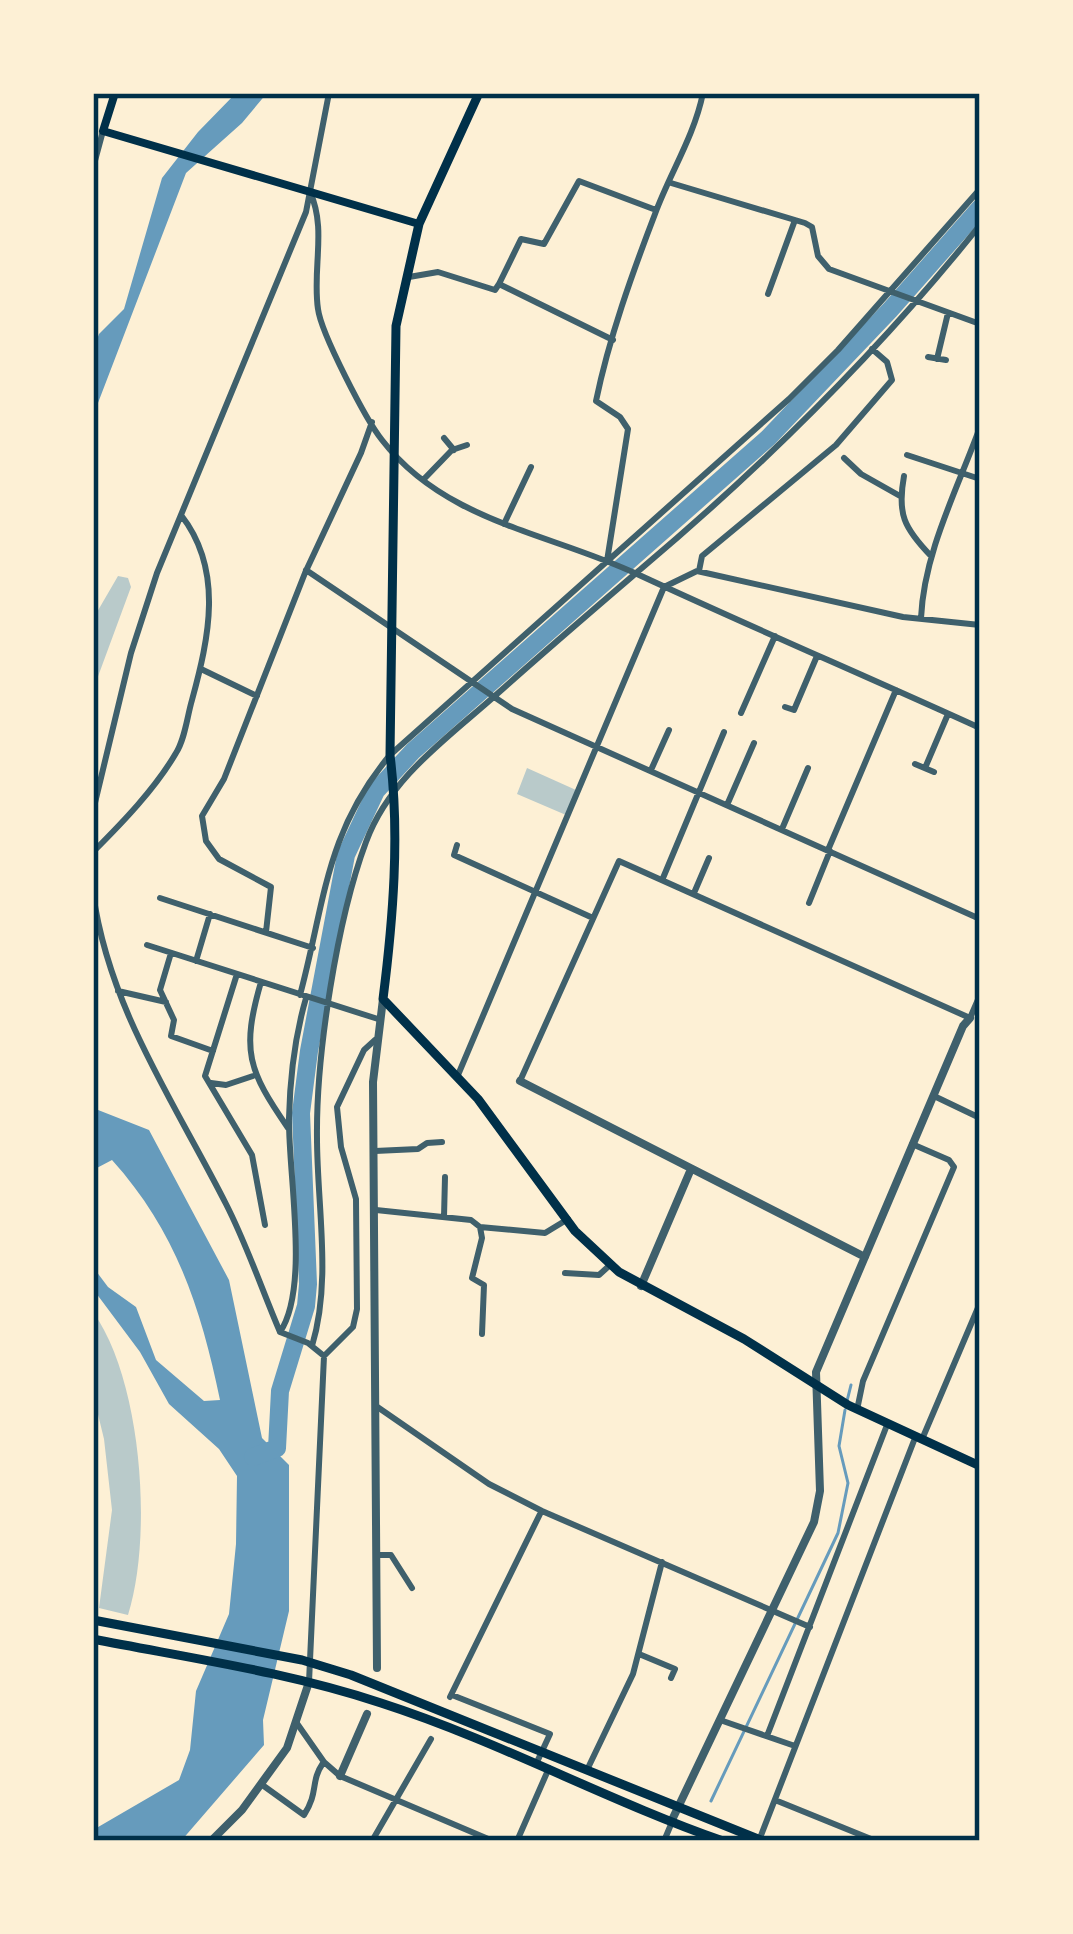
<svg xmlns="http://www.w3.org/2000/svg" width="1073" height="1934" font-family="'Roboto Condensed',sans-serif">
<rect width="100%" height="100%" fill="#fdf0d5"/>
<!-- green -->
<path fill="#b9caca" d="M118 576 128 578 131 587 93 690V619Z
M527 768 576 790 566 815 517 794Z
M93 1312C142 1380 153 1536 128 1615L99 1608 112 1510 104 1439 93 1394Z"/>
<!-- water -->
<path fill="#669bbc" d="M236 93H267L242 123 186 173 93 416V350L99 334 124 309 162 178 198 132Z
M93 1108 149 1130 229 1280 262 1438 289 1465V1611L263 1720 264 1745 181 1841H93V1830L179 1780 190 1750 196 1691 229 1614 236 1544 237 1476 219 1449 169 1404 140 1352 93 1289V1267L108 1287 136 1307 156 1360 204 1401 220 1400C201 1308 176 1231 112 1160L93 1170Z"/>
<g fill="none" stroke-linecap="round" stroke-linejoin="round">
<!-- stream -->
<path stroke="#669bbc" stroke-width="3" d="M847 1401 851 1385
M711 1801 838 1533 848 1483 839 1446 845 1410"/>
<!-- river -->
<path stroke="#669bbc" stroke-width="18" d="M253 1457 277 1448 280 1391 306 1306 308 1284 301 1113 309 1051 346 855 376 791 413 751 768 438 890 310 980 208"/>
<!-- minor -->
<path stroke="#3f606c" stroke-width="6" d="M93 168 103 131
M671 183 805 223 812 227 818 256 829 269 980 324
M310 192C327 229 312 269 318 309 321 333 366 420 382 440 445 522 550 533 637 574 751 627 866 676 980 728
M409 277 438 272 495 290 499 284 613 340
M499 284 521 239 544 244 579 181 656 210
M768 294 795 220
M928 357 946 360
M937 359 948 313
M444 438 454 450
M907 455 980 479
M844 458 861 474 900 496
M904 476C897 514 904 528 931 556
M424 479 452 450 467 445
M504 524 531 467
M607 561 628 429 620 417 596 401C609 338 632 274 655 214 670 173 694 137 703 93
M306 570 512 709 980 919
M699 571 702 556 836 445 892 380 887 362 872 349
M921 618C924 552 958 488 980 427
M201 669 257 696
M785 707 794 710 817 656
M741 713 775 636
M915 764 934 772
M925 768 948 714
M651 770 669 730
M727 805 754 743
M93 811 131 653 157 573 306 212 329 93
M782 829 808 768
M457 845 454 855 593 918
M828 850 896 690
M93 852C122 823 155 789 176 753 185 739 187 717 192 700 209 638 224 570 181 515
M663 878 724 732
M93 893C109 1009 175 1103 226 1204 247 1245 262 1290 280 1332L308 1343 324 1356 309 1682
M694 893 709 858
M160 898 313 948
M809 903 830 851
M266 932 271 887 219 859 206 841 202 816 224 779 305 573 361 453 372 422
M147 945 378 1019
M171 953 160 990 174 1020 171 1036 213 1051
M196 961 210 914
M237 974 205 1076 252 1155 265 1225
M261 982C241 1051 248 1070 288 1128
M118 991 166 1002
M300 995C325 902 325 833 390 755L789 399 838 350 980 189
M458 1075 664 587 697 571 903 617 980 625
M520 1081 619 861 970 1018 980 995
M211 1083 226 1085 253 1076
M934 1096 980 1118
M375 1151 418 1149 427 1143 442 1142
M376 1210 471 1220 480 1227 545 1233 568 1219
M444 1217 445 1177
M480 1227 482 1238 472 1278 484 1285 482 1334
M565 1273 599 1275 610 1265
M280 1332C310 1288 288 1173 289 1118 290 1078 295 1036 306 998
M312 1346C332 1280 317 1206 317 1138 316 1055 337 920 366 842 390 777 448 738 497 694 545 651 593 610 642 568 764 465 880 350 980 225
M324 1356 353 1327 357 1309 356 1199 341 1147 337 1107 364 1050 375 1040
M376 1406 489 1484 542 1511 810 1627
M857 1410 863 1381 954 1167 949 1160 912 1144
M923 1437 980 1303
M93 1499V1506
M377 1555H391L412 1588
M639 1654 675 1669 671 1678
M452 1695 550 1734 537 1762
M450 1697 541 1512
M720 1720 795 1746
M296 1722 324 1762 340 1776 493 1841
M767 1736 887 1425
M587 1770 633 1674 662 1562
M261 1784 304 1815C319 1792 310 1782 323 1763
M775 1800 876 1841
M760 1838 915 1438
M372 1841 431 1739
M517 1841 549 1768
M664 1841 672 1822"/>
<!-- tertiary -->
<path stroke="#3f606c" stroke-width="8" d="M520 1081 865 1257
M641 1286 691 1169
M377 1668 373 1082 383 999
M340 1776 367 1714
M672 1820 814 1522 820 1491 816 1372 963 1026 970 1018
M211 1841 242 1810 287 1748 309 1682"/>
<!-- secondary -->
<path stroke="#003049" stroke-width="8" d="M115 93 103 131 419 224"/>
<!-- primary -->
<path stroke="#003049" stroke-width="9" d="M479 93 419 224 396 326 390 755C400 835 393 920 383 999L478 1099 575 1231 619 1272 744 1339 848 1405 980 1466
M93 1620 302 1660 351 1675 763 1841
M93 1639C189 1658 288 1672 381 1703 499 1741 608 1801 723 1841"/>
</g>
<!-- border -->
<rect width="1073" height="1934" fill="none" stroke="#fdf0d5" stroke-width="192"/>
<rect x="96" y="96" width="881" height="1742" fill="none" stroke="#003049" stroke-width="4.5"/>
</svg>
